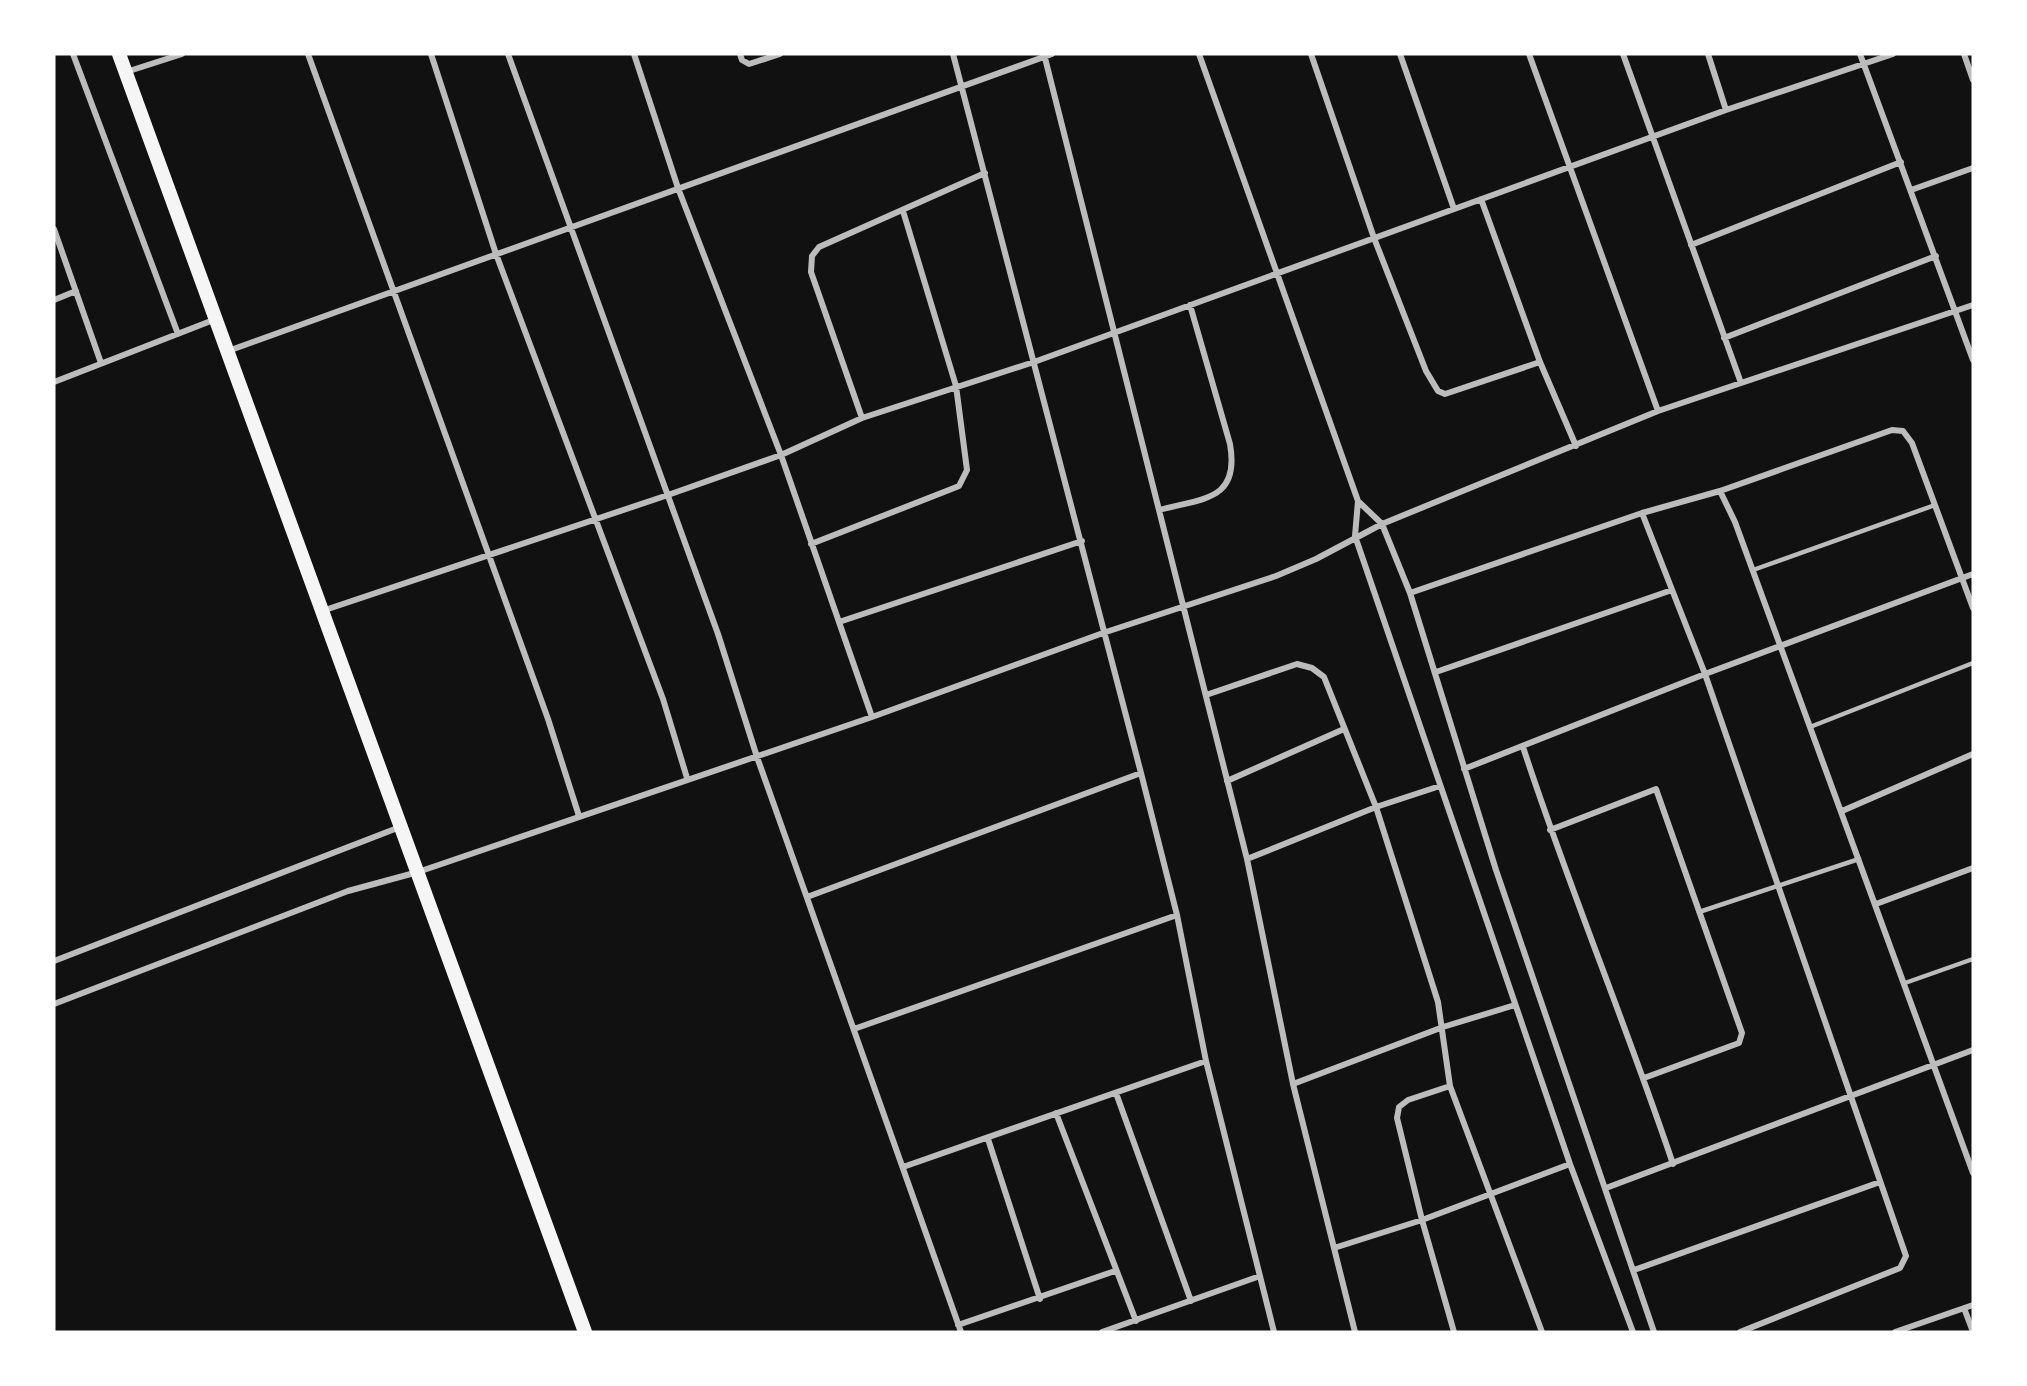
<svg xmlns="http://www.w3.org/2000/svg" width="2027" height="1386" font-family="'DejaVu Sans',sans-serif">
<rect width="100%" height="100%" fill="#111"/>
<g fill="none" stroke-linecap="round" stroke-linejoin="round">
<!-- service -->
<path stroke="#bcbcbc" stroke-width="4.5" d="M1753 570 1935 505
M1810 727 1973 663
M1699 912 1859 859
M1905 983 1973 959"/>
<!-- minor -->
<path stroke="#bcbcbc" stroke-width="6" d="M73 54 178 334
M308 54 548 719 579 816
M431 54 496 254 663 699 687 778
M508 54 718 634 757 757 961 1332
M634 54 678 188 781 455 872 717
M740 54 742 60 749 64 780 54
M953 54 1141 773 1177 915 1206 1061 1274 1332
M1044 54 1247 859 1293 1084 1355 1332
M1199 54 1358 501 1355 536 1570 1164 1633 1332
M1311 54 1374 238 1426 371 1438 391 1445 394 1540 362
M1400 54 1454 209
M1529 54 1658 411
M1623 54 1741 383
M1708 54 1726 110
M1860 54 1973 360
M1964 54 1973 80
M126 72 182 54
M1911 190 1973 168
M1481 199 1540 362 1576 446
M54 229 101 363
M1691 245 1901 162
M54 300 76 291
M1724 338 1936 256
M228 351 1052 54
M54 382 216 319
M862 418 811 272 812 256 819 247 985 173
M1720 491 1735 522 1973 1173
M1358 501 1382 524 1410 593 1496 870 1654 1332
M1159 510C1203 498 1240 501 1230 444L1190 305
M1642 513 1705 674 1906 1256 1900 1268 1740 1332
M811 544 949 490 959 486 967 470 956 386 903 211
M1410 593 1642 513 1720 491 1892 430 1903 431 1912 443 1973 608
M322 611 668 495 781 455 862 418 1034 362 1726 110 1893 54
M839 622 1082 541
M1436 672 1672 590
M1206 695 1297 664 1312 668 1324 677 1376 807 1438 1002 1450 1086 1542 1332
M1523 747C1569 888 1626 1024 1673 1164
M1464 769 1705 674 1973 574
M1227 781 1344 729
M1842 811 1973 754
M1550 830 1656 789 1742 1033 1739 1043 1644 1078
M1247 859 1376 807 1440 786
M807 897 1141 773
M1876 904 1973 868
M54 961 400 827
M54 1004 348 891 418 872 872 717 1103 633 1276 576 1316 559 1382 524 1658 411 1973 305
M854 1029 1177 915
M1293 1084 1443 1027 1515 1005
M1450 1086 1408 1100 1399 1107 1397 1118 1422 1220 1454 1332
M1116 1093 1191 1301
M1056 1113 1136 1321
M988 1139 1040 1299
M903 1167 1206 1061
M1606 1188 1973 1050
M1334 1248 1422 1220 1570 1164
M1634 1270 1880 1182
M1964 1308 1973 1332
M958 1325 1115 1271
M1102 1332 1260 1276
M1895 1332 1973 1305"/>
<!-- primary -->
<path stroke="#f5f5f5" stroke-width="14" d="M119 54 585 1332"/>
</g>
<!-- border -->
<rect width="2027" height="1386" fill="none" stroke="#ffffff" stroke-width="111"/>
</svg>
